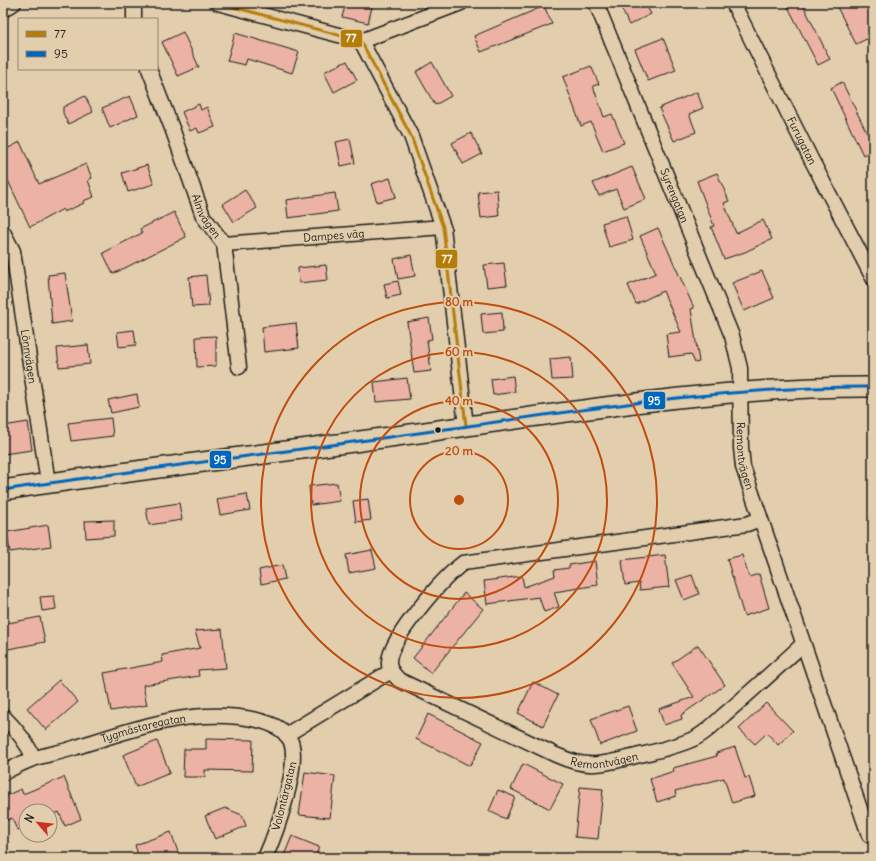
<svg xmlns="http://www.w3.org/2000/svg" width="876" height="861" font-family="Delius,sans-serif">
<rect width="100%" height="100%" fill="#e2ceac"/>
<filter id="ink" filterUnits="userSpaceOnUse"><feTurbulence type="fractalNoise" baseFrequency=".025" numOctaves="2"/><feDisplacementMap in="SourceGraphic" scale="8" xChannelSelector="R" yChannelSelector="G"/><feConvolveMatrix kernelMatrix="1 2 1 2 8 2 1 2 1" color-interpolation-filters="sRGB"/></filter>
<g filter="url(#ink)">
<!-- building -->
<path fill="#ecb3a5" stroke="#1c1c1c" d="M346 3H373L368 23 342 17Z
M619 3H645L651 14 629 25Z
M786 3H802L830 59 818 65Z
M835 3H870L873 10V36L856 44Z
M544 6 552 24 481 52 474 36Z
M183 32 199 67 178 76 162 42Z
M235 33 299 52 292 73 247 59 245 65 227 61Z
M663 38 676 70 648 81 635 49Z
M347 61 357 80 334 92 324 72Z
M432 62 451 96 435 105 416 72Z
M591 66 599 84 593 86 604 117 612 114 624 143 603 151 591 122 581 126 563 77Z
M842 82 873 145V150L863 155 831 88Z
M697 92 703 108 689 114 696 132 674 141 659 108Z
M85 96 93 112 68 124 63 113V107Z
M130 96 138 115 110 128 102 108Z
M199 104 201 110 207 107 215 127 199 133 197 128 190 131 182 112Z
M471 133 482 154 463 164 452 143Z
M350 139 355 163 341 166 336 142Z
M20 142 39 184 86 164 92 178 88 180 94 197 83 201 84 203 64 212 63 209 30 227 3 170V151Z
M147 165 154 184 128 192 122 173Z
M632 167 646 199 624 208 616 189 599 196 593 183Z
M717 173 729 201 724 203 736 233 763 220 772 239 745 252 724 259 711 227 714 226 697 181Z
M390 178 396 197 377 202 371 184Z
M245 190 257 208 234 222 223 204Z
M497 190 499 216 481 218 478 192Z
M335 193 338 211 288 218 286 200Z
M174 212 186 237 113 274 103 253 142 233 140 229Z
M626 216 633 240 609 247 602 223Z
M658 228 694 308 691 309 699 362 695 363 691 354 669 357 666 334 681 332 663 291 636 304 628 285 656 273 640 236Z
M411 255 415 276 398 279 394 259Z
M504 263 507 285 487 287 484 265Z
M326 265 328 280 299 283 298 268Z
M762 271 774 298 744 311 732 283Z
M65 273 72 321 52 324 48 275Z
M206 275 209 306 192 307 189 277Z
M398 281 401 295 387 298 384 284Z
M502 312 503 332 483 334 481 314Z
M429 318 432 339 427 340 431 371 414 373 407 322Z
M296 323 299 348 264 352 262 327Z
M134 330 136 345 119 347 117 332Z
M216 336V366L197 367 196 337Z
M88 345 90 364 59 367 57 348Z
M571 357 573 379 552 380 550 359Z
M513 376 515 392 493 395 491 379Z
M407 378 410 399 376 402 374 382Z
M137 394 139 407 111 413 108 400Z
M111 418 113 436 71 441 68 423Z
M28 422 32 450 3 454V426Z
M337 483 340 501 311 505 309 486Z
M247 494 250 510 220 515 217 499Z
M368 499 371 520 356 522 353 501Z
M179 503 182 520 149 525 146 508Z
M114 520V536L86 538 85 521Z
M48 525 51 546 10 552 7 532Z
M372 550 376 568 349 573 346 555Z
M665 555 669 587 640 590 639 583 625 585 622 560Z
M742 555 749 577 759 574 769 608 744 616 727 559Z
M595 561 598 585 554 592 559 607 544 612 539 597 487 604 484 581 522 576 524 587 555 576 554 570 569 568V565Z
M282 565 285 579 261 584 259 570Z
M692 575 699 594 684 600 676 580Z
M464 593 483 609 431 673 413 658Z
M54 596 56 609 42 611 40 597Z
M40 617 45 642 3 650V624Z
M222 629 226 668 198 670 199 676 143 685 147 705 111 711 104 673 163 662 162 655 200 648 195 631Z
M698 645 725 685 681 715 682 719 664 725 659 709 694 697 672 663Z
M59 680 78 702 46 730 27 708Z
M533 682 558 695 543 726 518 713Z
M766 703 793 731 778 745 767 733 755 744 739 729Z
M628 706 637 731 600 745 591 719Z
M428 714 483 742 470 766 416 739Z
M206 739 253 740 252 771 205 770V777H183L184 749H206Z
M157 741 170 773 136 787 123 755Z
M735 747 745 778 749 777 755 796 732 803 724 778 675 791 676 796 657 802 650 779 674 771 673 768 717 756 716 753Z
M523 764 563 784 550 809 511 789Z
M305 772 335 776 330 818 299 815Z
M64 777 81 819 65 826 59 812 50 816V811H26V826L17 830 12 818 3 822V797L21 789 23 794Z
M580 787 603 789 598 839 575 837Z
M498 790 515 797 506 819 489 811Z
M225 808 242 815 246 826 215 839 205 816Z
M171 832 180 858H139L135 845Z
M292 836 319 847 315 858H283Z"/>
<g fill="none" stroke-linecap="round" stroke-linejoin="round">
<defs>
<g id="minor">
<path d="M134 3V19"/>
<path d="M218 3 361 41 411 136 443 227 466 426"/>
<path id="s1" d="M596 3 732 336 740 368 741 448 743 467 869 835"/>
<path id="s2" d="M733 3 811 159 873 278"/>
<path d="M3 10 14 3"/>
<path d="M361 41 461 3"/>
<path id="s3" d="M149 69 173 131 203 216 224 244 239 367"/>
<path id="s4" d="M3 232 13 251 48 483"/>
<path id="s5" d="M224 244 443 227"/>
<path id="s6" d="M760 519 747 524 463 563C443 578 391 637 389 661 388 669 394 675 399 680L556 755C587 769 600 765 632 757 652 752 672 748 691 740 704 735 715 723 725 714 751 692 777 668 802 645"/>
<path d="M3 716C16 729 26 741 34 758"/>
<path d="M286 735 391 671"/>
<path id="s7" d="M3 773C13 768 25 761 36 758 48 754 62 752 74 748 133 729 193 706 257 720 270 723 285 728 291 742 300 767 276 833 265 858"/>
</g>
<path id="secondary" d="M3 490C148 468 294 451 439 430 583 410 727 386 873 387"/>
</defs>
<!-- minor casing -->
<use href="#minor" stroke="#1c1c1c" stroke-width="17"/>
<!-- secondary casing -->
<use href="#secondary" stroke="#1c1c1c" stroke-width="22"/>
<!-- minor -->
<use href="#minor" stroke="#e2ceac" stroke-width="14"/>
<!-- secondary -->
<use href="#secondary" stroke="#e2ceac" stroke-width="19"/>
<defs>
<path id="bus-1" d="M218 3 361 41 411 136 443 227 466 426"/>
<path id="bus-2" d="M3 490C148 468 294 451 439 430 583 410 727 386 873 387"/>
</defs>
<!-- bus-1 casing -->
<use href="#bus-1" stroke="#e2ceac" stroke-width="6"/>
<!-- bus-2 casing -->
<use href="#bus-2" stroke="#e2ceac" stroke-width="6"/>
<!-- bus-1 -->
<use href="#bus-1" stroke="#b57d08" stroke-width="3"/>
<!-- bus-2 -->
<use href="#bus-2" stroke="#0065bd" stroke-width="3"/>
</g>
</g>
<!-- distance rings -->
<g fill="none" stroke="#bf4d0f" stroke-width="2">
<circle cx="459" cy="500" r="49"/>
<circle cx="459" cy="500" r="99"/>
<circle cx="459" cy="500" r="148"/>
<circle cx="459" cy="500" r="198"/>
</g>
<!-- markers -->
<circle fill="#1c1c1c" stroke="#e2ceac" stroke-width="1.5" cx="438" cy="430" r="3.5"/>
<g text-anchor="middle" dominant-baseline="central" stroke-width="4" stroke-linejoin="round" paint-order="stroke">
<!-- street labels -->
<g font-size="11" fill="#1c1c1c" stroke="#e2ceac">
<text stroke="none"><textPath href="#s2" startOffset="154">Furugatan</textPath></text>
<text stroke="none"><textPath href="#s1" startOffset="208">Syrengatan</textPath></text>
<text stroke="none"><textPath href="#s3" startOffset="158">Almvägen</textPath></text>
<text stroke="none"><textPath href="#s5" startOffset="110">Dampes väg</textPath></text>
<text stroke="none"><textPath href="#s4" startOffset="128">Lönnvägen</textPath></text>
<text stroke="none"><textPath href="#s1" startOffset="481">Remontvägen</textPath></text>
<text stroke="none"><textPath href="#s7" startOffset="148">Tygmästaregatan</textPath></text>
<text stroke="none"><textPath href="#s6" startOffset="671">Remontvägen</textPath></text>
<text transform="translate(284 796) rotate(-76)">Volontärgatan</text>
</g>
</g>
<circle cx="459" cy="500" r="6" fill="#bf4d0f" stroke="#e2ceac" stroke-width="2"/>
<g font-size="12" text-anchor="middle" font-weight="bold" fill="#bf4d0f" stroke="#e2ceac" stroke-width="4" stroke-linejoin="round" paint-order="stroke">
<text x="459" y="306">80 m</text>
<text x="459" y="356">60 m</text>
<text x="459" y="405">40 m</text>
<text x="459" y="455">20 m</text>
</g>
<g stroke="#e2ceac" stroke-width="1.5">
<rect x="340" y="29" width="23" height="19" rx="4" fill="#b57d08"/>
<rect x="435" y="249" width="23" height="20" rx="4" fill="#b57d08"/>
<rect x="643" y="391" width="23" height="19" rx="4" fill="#0065bd"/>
<rect x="209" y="450" width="23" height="19" rx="4" fill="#0065bd"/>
</g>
<g font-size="11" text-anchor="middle" font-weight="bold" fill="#fff">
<text x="351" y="42">77</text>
<text x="447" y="263">77</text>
<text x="654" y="405">95</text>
<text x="220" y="464">95</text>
</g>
<!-- margin -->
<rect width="876" height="861" fill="none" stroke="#e2ceac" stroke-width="16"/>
<rect x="8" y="8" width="860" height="845" fill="none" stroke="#1c1c1c" stroke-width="1.5" filter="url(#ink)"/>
<!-- legend -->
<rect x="18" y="18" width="140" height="52" fill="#e2ceac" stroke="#938772"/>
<rect x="26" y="31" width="20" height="6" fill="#b57d08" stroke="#938772"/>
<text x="54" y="38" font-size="12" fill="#1c1c1c">77</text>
<rect x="26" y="51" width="20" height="6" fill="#0065bd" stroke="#938772"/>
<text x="54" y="58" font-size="12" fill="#1c1c1c">95</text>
<!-- north arrow -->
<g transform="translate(38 823) rotate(298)"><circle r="19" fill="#e2ceac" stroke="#938772"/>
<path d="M0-3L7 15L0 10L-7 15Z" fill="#c8321e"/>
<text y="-6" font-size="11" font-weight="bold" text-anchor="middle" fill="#1c1c1c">N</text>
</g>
</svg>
